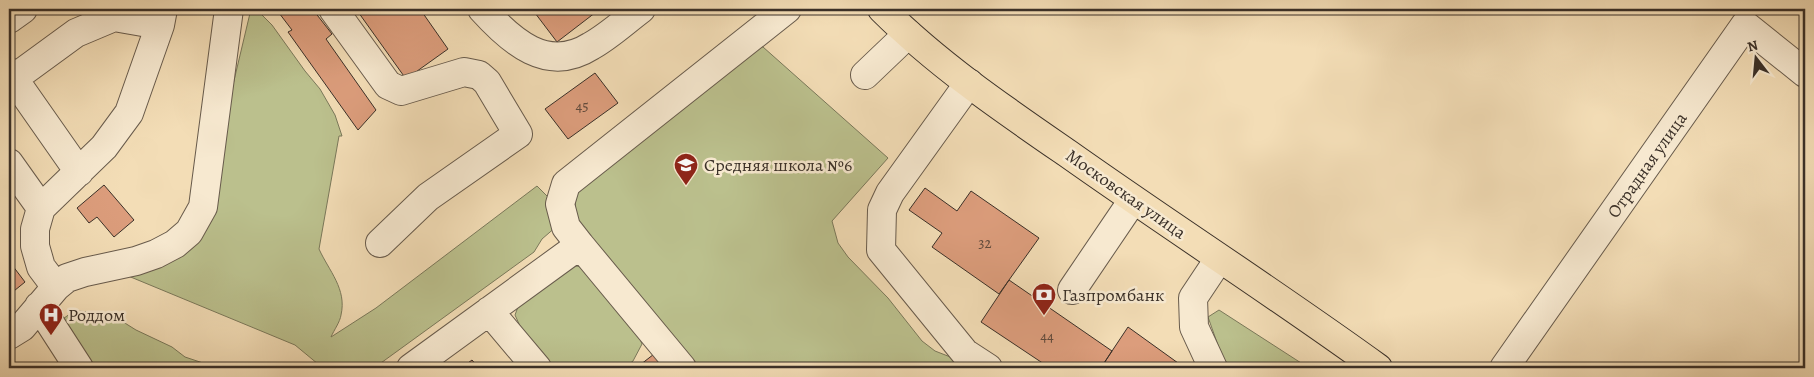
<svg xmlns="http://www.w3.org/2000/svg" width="1814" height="377" font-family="Alegreya,serif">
<rect width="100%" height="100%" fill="#f3ddb6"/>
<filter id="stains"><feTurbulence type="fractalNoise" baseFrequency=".004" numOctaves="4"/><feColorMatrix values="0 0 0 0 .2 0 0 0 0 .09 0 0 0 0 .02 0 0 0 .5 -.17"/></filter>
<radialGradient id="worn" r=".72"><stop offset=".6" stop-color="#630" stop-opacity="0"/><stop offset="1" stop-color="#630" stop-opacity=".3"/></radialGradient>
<!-- green -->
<path fill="#bbc08d" stroke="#7a785a" d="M251 9H256L272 25 305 71 320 89 335 115 342 136H339L319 249C329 271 347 289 341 315 340 322 334 330 331 337L376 308 537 186 551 200 557 226 542 239 534 252 374 368H320L318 364 295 345 121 273 159 266 181 257 200 238 215 214 227 110Z
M754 46 763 47 888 158 832 221 838 243 848 257 888 298 922 341 935 351 953 358 957 368H694L585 235 575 213 576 193Z
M565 265 585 267 632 319 642 344 633 361 624 368H550L529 346 515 315 522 296Z
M1219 310 1298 361 1309 368H1226L1208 317Z
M74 311 95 312 120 320 136 330 172 347 185 357 218 368H97L60 321Z"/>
<!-- building -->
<path fill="#dc9d7c" stroke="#3a3028" d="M276 9H307L310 13 314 11 332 34 326 39 376 110 358 130 288 32 292 30Z
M356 9H420L448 49 406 79Z
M532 9H600L557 42Z
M595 73 618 103 568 139 545 109Z
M104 185 134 220 114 237 97 217 89 223 77 208Z
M925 188 957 211 971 191 1039 238 999 294 932 247 942 233 909 210Z
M9 261 25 282 9 295Z
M1009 280 1112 351 1101 368H1050L981 322Z
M1128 327 1185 368H1112L1104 363Z
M658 351 671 368H636Z
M472 360 479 368H461Z"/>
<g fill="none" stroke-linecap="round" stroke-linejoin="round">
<defs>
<path id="minor" d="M333 9 388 85 401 91 464 72 479 75 487 82 518 134 428 197 380 243
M482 9C511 41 547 74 591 46 609 36 625 21 641 9
M9 19 23 9
M9 72 79 172
M865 75 908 34
M13 79 76 33 114 17 160 25
M969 83 890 193 882 210 881 250 965 353 988 368
M9 163 41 208
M580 245 566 227 560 204 566 184 787 9
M56 287 41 267 35 246V229L41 208 104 147 129 113 160 25 163 9
M1072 290 1133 200
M39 306 79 368
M489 311 537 368
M9 335 22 327 56 287 67 278 85 272 136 261 156 254 175 244 189 232 203 207 229 9
M411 368 580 245 682 368
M1213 368 1194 327 1193 298 1219 259
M1504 368 1745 25 1805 73"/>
<path id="major" d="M882 9C937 64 1003 109 1067 153 1170 226 1276 294 1378 368"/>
</defs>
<!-- minor casing -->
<use href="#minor" stroke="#685b4c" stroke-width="30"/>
<!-- major casing -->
<use href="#major" stroke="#3a3028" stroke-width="30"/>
<!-- minor -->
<use href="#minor" stroke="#f7e9d0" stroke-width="28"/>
<!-- major -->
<use href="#major" stroke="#f3ddb6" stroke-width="28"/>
</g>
<!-- icons -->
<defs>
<symbol id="school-pin" viewBox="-11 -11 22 30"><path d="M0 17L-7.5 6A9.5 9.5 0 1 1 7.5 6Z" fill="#8f2418" stroke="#f7e9d0"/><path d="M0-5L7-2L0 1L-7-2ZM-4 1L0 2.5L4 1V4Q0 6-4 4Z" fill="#fff"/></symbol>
<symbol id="bank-pin" viewBox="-11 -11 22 30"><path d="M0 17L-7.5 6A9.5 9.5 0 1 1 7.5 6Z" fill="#8f2418" stroke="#f7e9d0"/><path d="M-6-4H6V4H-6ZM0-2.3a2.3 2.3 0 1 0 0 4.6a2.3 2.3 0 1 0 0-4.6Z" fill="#fff"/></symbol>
<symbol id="hospital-pin" viewBox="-11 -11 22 30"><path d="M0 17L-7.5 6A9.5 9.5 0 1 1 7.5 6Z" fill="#8f2418" stroke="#f7e9d0"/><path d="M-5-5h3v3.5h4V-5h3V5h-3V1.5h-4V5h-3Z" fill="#fff"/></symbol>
</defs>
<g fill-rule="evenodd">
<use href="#school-pin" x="672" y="151" width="28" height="38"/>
<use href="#bank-pin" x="1030" y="281" width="28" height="38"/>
<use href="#hospital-pin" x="37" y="301" width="28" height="38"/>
</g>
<g text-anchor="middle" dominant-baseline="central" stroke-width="5" stroke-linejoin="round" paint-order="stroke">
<!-- number labels -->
<g font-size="15" fill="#624b3d">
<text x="582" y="106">45</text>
<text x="985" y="243">32</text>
<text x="1047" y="336">44</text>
</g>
<!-- poi labels -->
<g font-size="18" fill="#3a3028" stroke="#f7e9d0" text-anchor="start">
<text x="704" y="165">Средняя школа №6</text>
<text x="1062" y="295">Газпромбанк</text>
<text x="68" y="315">Роддом</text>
</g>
<!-- street labels -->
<g font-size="18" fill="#3a3028" stroke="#f7e9d0">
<text transform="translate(1647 165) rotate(-55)">Отрадная улица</text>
<text transform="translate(1126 194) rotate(35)">Московская улица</text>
</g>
</g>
<!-- margin -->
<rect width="1814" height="377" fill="none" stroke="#f3ddb6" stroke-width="30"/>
<rect x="10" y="10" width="1794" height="357" fill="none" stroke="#3a3028" stroke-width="2.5"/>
<rect x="15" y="15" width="1784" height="347" fill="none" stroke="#3a3028"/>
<!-- north arrow -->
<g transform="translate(1756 58) rotate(344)" stroke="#f7e9d0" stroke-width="4" paint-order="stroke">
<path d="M0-4L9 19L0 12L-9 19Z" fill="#3a3028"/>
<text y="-8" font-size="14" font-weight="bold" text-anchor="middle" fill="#3a3028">N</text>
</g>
<rect width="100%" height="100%" filter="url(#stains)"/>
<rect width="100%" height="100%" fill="url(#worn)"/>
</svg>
